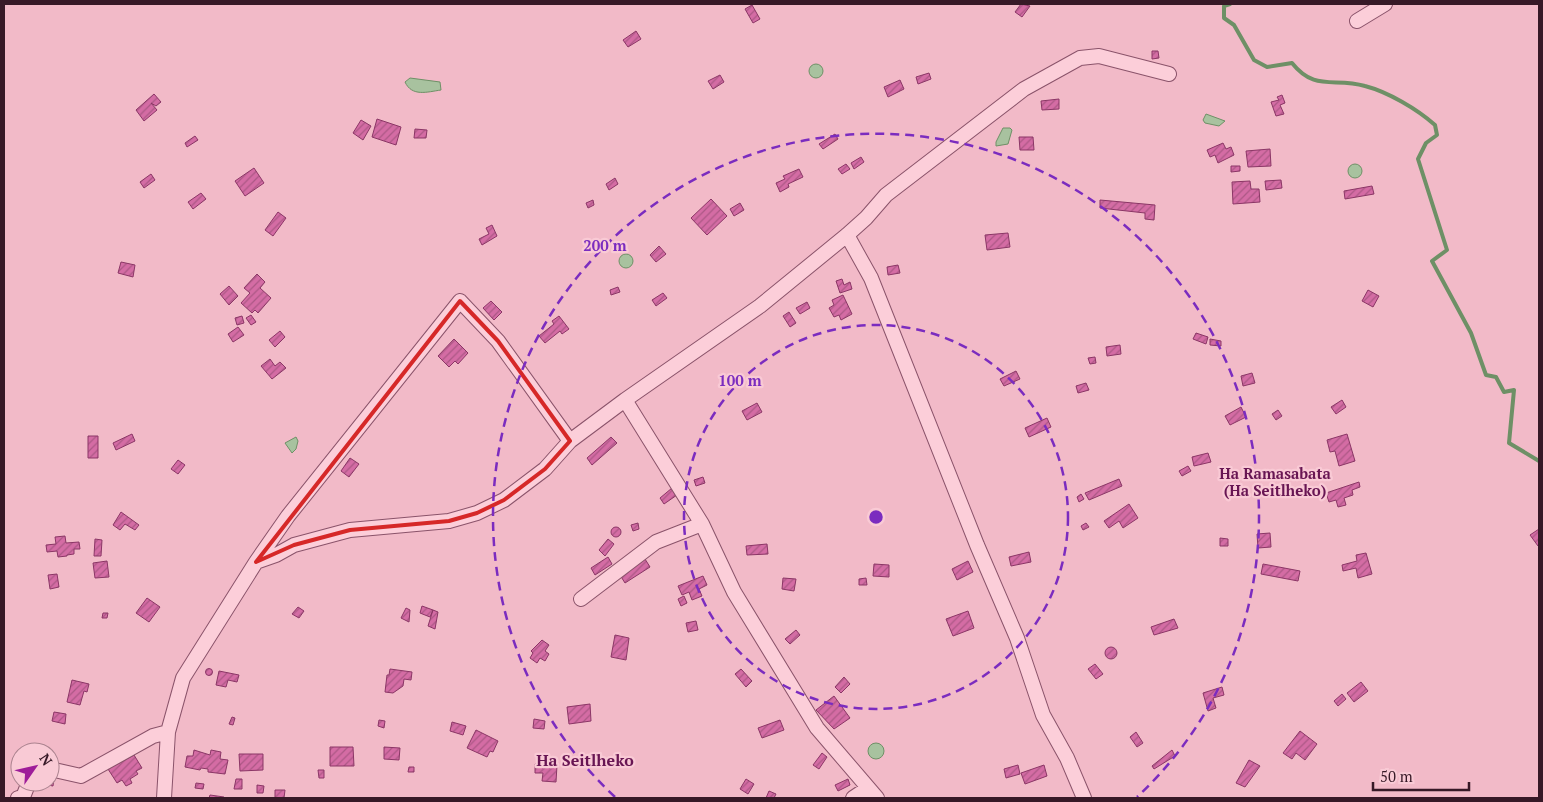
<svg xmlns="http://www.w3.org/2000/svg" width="1543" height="802" font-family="'PT Serif',serif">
<defs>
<pattern id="building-hatch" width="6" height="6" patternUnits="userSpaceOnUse" patternTransform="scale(1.25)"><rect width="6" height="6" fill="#d46ca4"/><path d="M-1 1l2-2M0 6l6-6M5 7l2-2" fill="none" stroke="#ad5886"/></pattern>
</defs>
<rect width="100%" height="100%" fill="#f2bac8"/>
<!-- water -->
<path fill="#a8c29f" stroke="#6e9066" d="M809 71a7 7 0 1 1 14 0a7 7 0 1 1-14 0Z
M410 78 440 82 441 90C427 92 412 97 405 82Z
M1206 114 1225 121 1219 126 1205 123 1203 120Z
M1003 128H1010L1012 130 1008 144 996 146V142Z
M1348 171a7 7 0 1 1 14 0a7 7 0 1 1-14 0Z
M619 261a7 7 0 1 1 14 0a7 7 0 1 1-14 0Z
M296 437 298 441 296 449 292 453 285 443Z
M868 751a8 8 0 1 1 16 0a8 8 0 1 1-16 0Z"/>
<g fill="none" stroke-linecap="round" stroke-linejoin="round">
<!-- stream -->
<path stroke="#6e9066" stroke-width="4" d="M1230 4 1224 6V18L1234 25 1254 60 1267 67 1292 63C1315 92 1334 77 1365 86 1388 92 1417 109 1435 125L1437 135 1426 143 1418 159 1447 250 1432 261 1471 333 1486 375 1496 377 1504 392 1514 390 1509 443 1539 461"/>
</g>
<!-- building -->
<path fill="url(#building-hatch)" stroke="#8b3666" d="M1021 4 1030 6 1022 17 1015 12Z
M752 5 760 19 753 23 745 9Z
M636 31 641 39 628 47 623 40Z
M1152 51H1158L1159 58 1152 59Z
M929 73 931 79 918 84 916 77Z
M720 75 724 82 713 89 708 81Z
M900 80 904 89 888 97 884 87Z
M154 94 161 102 156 106 151 103 157 110 144 121 136 110Z
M1282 95 1285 103 1280 105 1284 114 1276 116 1271 102 1279 100 1277 97Z
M1059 99V109L1042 110 1041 101Z
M377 119 401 127 396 145 372 137Z
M361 120 371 126 363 140 353 133Z
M415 129 427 130 426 138H414Z
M835 134 838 139 823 149 819 144Z
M195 136 198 140 187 147 185 143Z
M1019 137H1033L1034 150H1020Z
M1223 143 1226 149 1231 147 1234 155 1218 163 1215 155 1210 157 1207 150Z
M1270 149 1271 166 1248 167 1246 151Z
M861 157 864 162 854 169 851 163Z
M846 164 850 169 842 174 838 169Z
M1231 166H1240V171L1231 172Z
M254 168 264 183 245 196 235 181Z
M799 169 803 177 788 184 789 187 780 192 776 183 785 179 783 176Z
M151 174 155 180 144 188 140 182Z
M615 178 618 184 609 190 606 184Z
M1281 180 1282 188 1266 190 1265 181Z
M1250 181 1251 189H1259L1260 202 1233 204 1232 182Z
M1372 186 1374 194 1345 199 1344 191Z
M201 193 206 199 193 209 188 202Z
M711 199 727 216 707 235 691 218Z
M593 200 594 205 588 208 586 203Z
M1100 200 1155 205 1154 220 1145 219V213L1100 208Z
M740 203 744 210 734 216 730 209Z
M278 212 286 218 273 236 265 230Z
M492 225 497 236 482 245 479 239 489 234 486 228Z
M1008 233 1010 247 987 250 985 235Z
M659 246 666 254 656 262 650 255Z
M121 262 135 265 133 277 118 273Z
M898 265 900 273 888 275 887 267Z
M257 274 265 282 260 288 271 298 258 313 255 310 252 313 241 303 250 293 244 288Z
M842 279 844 285 850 282 852 289 840 293 836 281Z
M229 286 238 296 229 305 220 294Z
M618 287 620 292 611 295 610 290Z
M1368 290 1379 296 1373 307 1362 301Z
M663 293 667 298 656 306 652 300Z
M843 295 852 314 841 320 839 315 834 317 829 308 834 305 832 300Z
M491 301 502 312 494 320 483 308Z
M807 302 810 308 800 314 796 308Z
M789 312 796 323 790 327 783 316Z
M251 315 256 322 251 325 246 318Z
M242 316 244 323 237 325 235 318Z
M559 316 569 329 562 334 560 331 545 343 539 336 554 324 552 321Z
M238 327 244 335 233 342 228 334Z
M280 331 285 337 275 347 269 340Z
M1196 333 1208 337 1206 344 1193 339Z
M454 339 468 353 458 364 455 361 449 367 438 356Z
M1210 339 1221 341V346L1210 345Z
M1120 345 1121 354 1107 356 1106 347Z
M1095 357 1096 363 1090 364 1088 358Z
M270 359 275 366 280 362 286 368 272 379 261 366Z
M1016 371 1020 379 1004 386 1000 379Z
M1252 373 1255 383 1243 386 1241 376Z
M1086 383 1089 390 1078 393 1076 386Z
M1342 400 1346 407 1336 414 1331 407Z
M757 403 762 412 747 420 742 411Z
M1241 407 1246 417 1230 425 1225 416Z
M1278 410 1282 416 1276 420 1272 414Z
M1047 418 1051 427 1029 437 1025 428Z
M132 434 135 441 116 450 113 443Z
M1347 434 1355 461 1339 466 1335 451 1330 452 1327 440Z
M88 436H98V458H88Z
M611 437 617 443 592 465 587 458Z
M1208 453 1211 462 1194 466 1192 457Z
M350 458 359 464 349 477 341 471Z
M178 460 185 465 178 474 171 469Z
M1188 466 1191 471 1182 476 1179 471Z
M703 477 705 483 696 486 694 480Z
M1119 479 1122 486 1089 500 1085 493Z
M1359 482 1360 487 1352 490 1353 495 1344 498 1346 505 1338 507 1336 500 1329 502 1326 493Z
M672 488 677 495 664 504 660 498Z
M1081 494 1084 499 1079 502 1077 497Z
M1129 504 1138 518 1123 528 1119 521 1109 528 1104 521Z
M121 512 139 525 135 530 125 524 120 530 113 525Z
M638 523 639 529 633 531 631 525Z
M1086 523 1089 527 1083 530 1081 526Z
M611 532a5 5 0 1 1 10 0a5 5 0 1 1-10 0Z
M1539 529V545L1538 546 1530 535Z
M1270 533 1271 547 1258 548 1257 534Z
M65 536 66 543 79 542 80 549H74V554L67 555V556L58 557 57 551 47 552 46 545 56 544 55 537Z
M1220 538 1228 539V546H1220Z
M95 539 102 540 101 556H94Z
M608 539 614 544 605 556 599 550Z
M767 544 768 554 747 555 746 546Z
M1029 552 1031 562 1011 566 1009 557Z
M1366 553 1372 574 1358 578 1356 568 1343 571 1342 565 1357 561 1356 555Z
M608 557 612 564 595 575 591 568Z
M645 559 650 567 625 583 620 575Z
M107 561 109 577 95 578 93 563Z
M968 561 973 572 957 580 952 569Z
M874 564 889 565V577L873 576Z
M1263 564 1300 571 1298 581 1261 574Z
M57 574 59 587 50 589 48 575Z
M703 576 707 585 699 589 702 596 692 600 689 592 682 595 678 586Z
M783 578 796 579 794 591 782 589Z
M866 578 867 585H859V579Z
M684 596 687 603 681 606 678 599Z
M147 598 160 607 149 622 136 613Z
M422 606 433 610 430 617 420 613Z
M298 607 304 611 299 618 292 614Z
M406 608 410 610 409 622 401 618Z
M433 610 438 612 435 629 428 626Z
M968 611 974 628 953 636 946 619Z
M103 613H108L107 618H102Z
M1174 619 1178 628 1154 635 1151 627Z
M696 621 698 630 688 632 686 623Z
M796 630 800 635 790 644 785 639Z
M615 635 629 638 626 660 611 657Z
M542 640 549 645 545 651 549 654 545 661 540 658 537 663 530 658 533 653 531 651Z
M1105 653a6 6 0 1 1 12 0a6 6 0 1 1-12 0Z
M1095 664 1103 674 1096 679 1088 669Z
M205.5 672a3.5 3.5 0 1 1 7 0a3.5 3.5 0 1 1-7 0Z
M390 669 412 672 411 680 404 679 403 686 393 693 385 692 387 675H389Z
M741 669 752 681 746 687 735 674Z
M219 671 239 675 237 682 228 680 226 687 216 685Z
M844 677 850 684 841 693 835 687Z
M72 680 89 684 87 692 84 691 80 705 67 702Z
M1361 682 1368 691 1354 702 1347 693Z
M1222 687 1224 695 1213 698 1216 708 1208 711 1203 693Z
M1342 694 1346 699 1338 706 1334 701Z
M834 696 850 718 834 729 816 710Z
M590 704 591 721 569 724 567 707Z
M54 712 66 714 65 724 52 721Z
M232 717 235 718 233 725 229 724Z
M534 719 545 721 544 729 533 728Z
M379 720 385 721 384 728 378 726Z
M780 720 784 730 762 738 758 728Z
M452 722 466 726 463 735 450 731Z
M476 730 498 741 493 752 490 751 487 757 467 748Z
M1300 731 1317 744 1305 760 1296 753 1292 759 1283 753Z
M1136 732 1143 743 1137 747 1130 737Z
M330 747H353L354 766H330Z
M384 747 400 748 399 760 384 759Z
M194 750 210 755 211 750 221 752 220 759 228 760 225 774 208 772V769L201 768 200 770 185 767 187 756H193Z
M1172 750 1175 756 1154 769 1152 766Z
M822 753 827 757 819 769 813 765Z
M239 754H263V770L240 771Z
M134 755 142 768 136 771 138 774 130 779 132 783 126 786 122 780 117 783 108 769Z
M1249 760 1260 766 1245 787 1236 783Z
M535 764 557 765 556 782 542 781 543 773H535Z
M1018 765 1020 774 1006 778 1004 769Z
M1044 765 1047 776 1025 784 1021 773Z
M409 767H414V772H408Z
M318 770H324V778H319Z
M50 778H54L53 786 43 784V782H50Z
M236 779H242V789H234Z
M746 779 754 784 748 794 740 789Z
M848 779 850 785 838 791 835 785Z
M196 783 204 784 203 789 195 788Z
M257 785 264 786 263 793H257Z
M275 790H285L284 798H275Z
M769 791 776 794 774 798H766Z
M210 795 224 797V798H209Z"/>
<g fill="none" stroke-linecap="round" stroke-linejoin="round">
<defs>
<path id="street" d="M1357 21 1385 4
M847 235 871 278 977 545 1017 638 1043 715 1067 758 1084 798
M256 562 288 516 460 301 498 341 570 441
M581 599 656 542 702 524
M50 769 81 776 153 736 168 732
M18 798 23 797 29 782
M164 798 168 732 183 678 256 562 276 555 294 545 350 530 449 521 477 513 504 500 545 469 570 441 625 400
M853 798 868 788
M877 798 817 728 734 592 702 524 625 400 760 306 847 235 866 218 886 195 1024 89 1080 58 1099 56 1169 74"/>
</defs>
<!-- street casing -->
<use href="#street" stroke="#8a536a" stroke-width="16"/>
<!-- street -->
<use href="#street" stroke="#fcced9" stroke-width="14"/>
</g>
<!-- marked area -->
<path fill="none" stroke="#d62828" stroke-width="4" stroke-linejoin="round" d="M460 301 498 341 570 441 545 469 504 500 477 513 449 521 350 530 294 545 256 562Z"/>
<!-- distance rings -->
<g fill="none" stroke="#7b2cbf" stroke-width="2.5" stroke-dasharray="9 6">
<circle cx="876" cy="517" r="192"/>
<path d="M615 797A383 383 0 1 1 1137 797"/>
</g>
<g text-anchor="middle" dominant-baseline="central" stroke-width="4.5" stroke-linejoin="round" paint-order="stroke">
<!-- neighbourhood labels -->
<g font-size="15" font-weight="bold" fill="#681553" stroke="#f9cad5">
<text x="1275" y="473">Ha Ramasabata<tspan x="1275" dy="17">(Ha Seitlheko)</tspan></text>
</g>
<!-- quarter labels -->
<g font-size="16" font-weight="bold" fill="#681553" stroke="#f9cad5">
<text x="585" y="760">Ha Seitlheko</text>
</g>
</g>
<circle cx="876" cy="517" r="8" fill="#7b2cbf" stroke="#f9cad5" stroke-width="2.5"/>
<g font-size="15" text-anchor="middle" font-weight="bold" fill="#7b2cbf" stroke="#f9cad5" stroke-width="4.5" stroke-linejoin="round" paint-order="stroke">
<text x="605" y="251">200 m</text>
<text x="740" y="386">100 m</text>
</g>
<!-- border -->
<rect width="1543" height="802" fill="none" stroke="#371927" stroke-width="10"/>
<!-- north arrow -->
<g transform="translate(35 767) rotate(56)"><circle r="24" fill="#f9cad5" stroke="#ab838f"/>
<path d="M0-4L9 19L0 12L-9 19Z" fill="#9e1d99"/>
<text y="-8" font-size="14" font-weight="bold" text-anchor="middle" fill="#371927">N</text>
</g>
<!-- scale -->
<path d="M1373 782v8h96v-8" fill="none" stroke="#371927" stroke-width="2.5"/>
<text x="1380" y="782" font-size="15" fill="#371927" stroke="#f9cad5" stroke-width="4" paint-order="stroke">50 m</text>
</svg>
